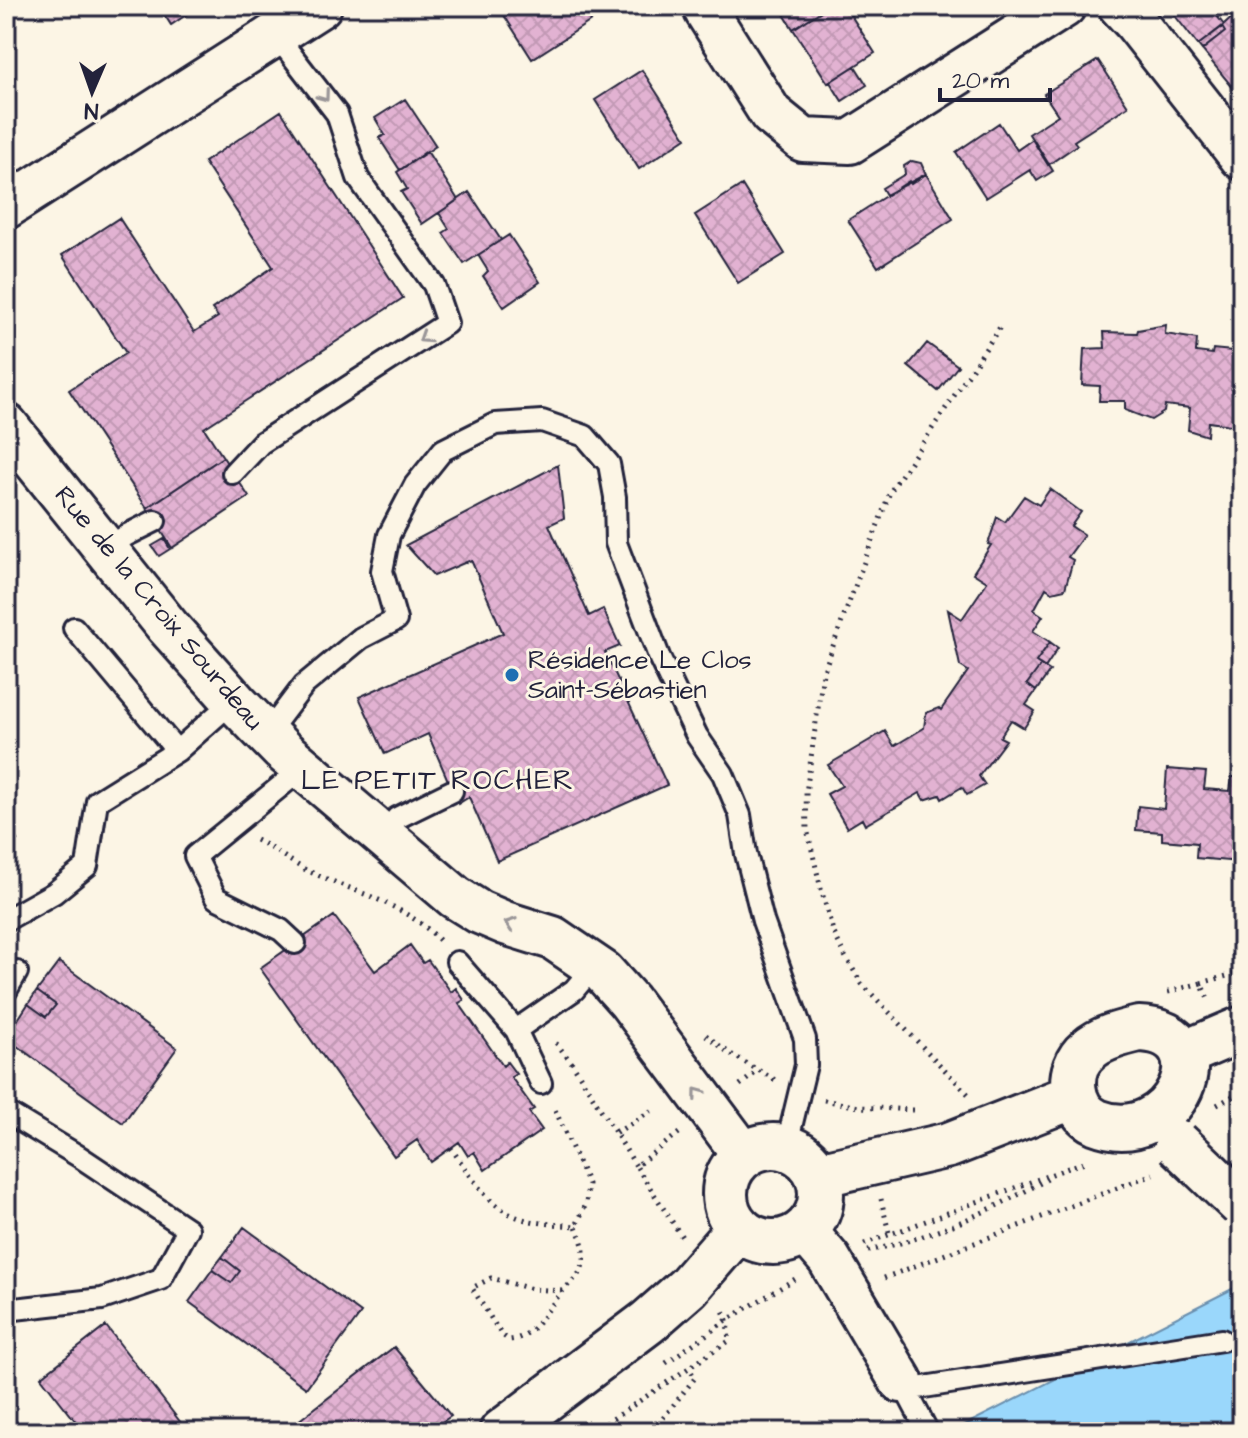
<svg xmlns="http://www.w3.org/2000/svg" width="1248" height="1438" font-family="'Architects Daughter',sans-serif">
<defs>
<pattern id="building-cross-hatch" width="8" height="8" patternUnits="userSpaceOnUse" patternTransform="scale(2)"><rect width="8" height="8" fill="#e2b2d2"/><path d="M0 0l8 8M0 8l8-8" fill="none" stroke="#c299b5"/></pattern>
</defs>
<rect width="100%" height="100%" fill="#fcf5e5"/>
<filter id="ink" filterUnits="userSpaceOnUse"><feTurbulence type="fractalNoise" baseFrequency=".0125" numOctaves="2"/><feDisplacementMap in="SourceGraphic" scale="16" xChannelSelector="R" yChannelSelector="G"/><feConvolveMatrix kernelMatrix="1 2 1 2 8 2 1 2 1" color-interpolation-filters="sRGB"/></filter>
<g filter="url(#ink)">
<!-- water -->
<path fill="#9ad7fb" stroke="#6a8fae" stroke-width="2" d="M1242 1284V1432H951Z"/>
<!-- building -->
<path fill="url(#building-cross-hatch)" stroke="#22223b" stroke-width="2" d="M159 6H185L189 13 171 25Z
M511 6H581L591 21 532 59 502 12Z
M779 6H829L793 29Z
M829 6H845L875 53 828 83 793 29Z
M1179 6H1209L1224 25 1198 45 1172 12Z
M1232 6H1242V50L1239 52 1242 55V99L1202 50 1225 32 1222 27 1238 12Z
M1222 27 1225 32 1202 50 1198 45Z
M1098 60 1128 106 1074 141 1077 145 1048 165 1029 134 1058 115 1044 94Z
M855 66 867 85 842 101 830 82Z
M642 70 686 138 639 169 595 100Z
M405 99 436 146 400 170 379 138 385 135 375 118Z
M281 111 403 298 204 428 223 457 147 508 69 390 126 353 62 255 119 218 194 332 218 317 212 309 273 267 204 162Z
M999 123 1017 150 1033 139 1053 171 1037 181 1030 170 986 198 956 152Z
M427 151 458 200 422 224 401 192 407 189 397 172Z
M912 161 921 163 926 174 886 195 882 188 905 174 904 166Z
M926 174 953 219 878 267 848 220 909 181 911 184Z
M742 185 785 254 738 283 695 215Z
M469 192 501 240 464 264 443 233 449 229 439 213Z
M509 235 540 282 504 307 483 276 488 271 478 255Z
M1166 325 1165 334 1197 339 1196 352 1212 354 1213 349 1242 352V443L1230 425 1208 422 1207 436 1188 430 1190 408 1165 405 1164 412 1151 420 1125 410V401H1099L1100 386 1082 385 1084 349 1105 348 1104 332 1137 333 1138 330Z
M927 343 958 366 938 391 908 366Z
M223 457 249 497 172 548 147 508Z
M558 465 564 518 549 525 589 616 603 609 620 646 605 652 667 785 497 861 469 797 458 804 428 734 385 754 359 697 503 633 471 560 434 576 406 545Z
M1050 489 1081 512 1071 526 1084 535 1068 557 1073 560 1065 589 1052 592 1046 588 1034 610 1043 616 1033 631 1050 642 1036 662 1041 665 1027 684 1036 691 1026 705 1035 711 1024 728 1011 720 1000 737 1006 740 979 776 985 785 967 795 962 787 942 799 940 795 924 800 920 793 865 825 862 819 847 828 827 794 842 786 828 765 885 731 894 746 924 728 926 713 939 708 941 710 968 671 960 666 948 610 962 619 987 582 973 573 991 545 988 544 997 517 1005 522 1024 496 1039 505Z
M164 539 170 549 159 556 152 546Z
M1050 642 1058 648 1045 668 1036 662Z
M1041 665 1050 671 1036 691 1027 684Z
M1167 769 1206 772 1204 789 1230 791 1232 777H1242V848L1239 847V862L1196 858 1197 843 1162 840V832L1136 830 1138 806 1164 809Z
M6 824 17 840 6 847Z
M334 916 375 971 410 945 423 963 428 960 451 992 456 988 464 1000 459 1003 503 1066 507 1062 516 1074 511 1077 534 1109 529 1112 542 1130 485 1170 474 1152 468 1156 459 1142 431 1162 417 1140 394 1156 260 968Z
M59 962 177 1048 123 1123 6 1038 28 1004 46 1017 56 1005 37 991Z
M37 991 56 1005 46 1017 28 1004Z
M244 1227 361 1313 306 1388 189 1302 212 1270 231 1283 240 1271 222 1257Z
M222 1257 240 1271 231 1283 212 1270Z
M106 1326 188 1432H84L41 1377Z
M394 1347 451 1416 427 1432H284Z"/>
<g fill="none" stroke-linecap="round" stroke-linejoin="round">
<defs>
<path id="service" d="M233 473 261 443 447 323 434 285 358 178 337 114 276 35
M106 549 127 535 155 521
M74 628 177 751 234 700
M267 734 304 685 361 638 396 620 382 571 389 535 415 485 443 450 495 424 542 421 585 436 609 464 615 497 616 543 660 659 697 736 723 774 740 815 746 854 763 921 805 1039 806 1065 786 1148
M382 836 397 818 452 791
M6 920 54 893 87 866 97 801 177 751
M295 943 281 930 216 898 195 856 303 768
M457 962 516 1030 574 990 595 965
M6 991 17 972
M516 1030 541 1083
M6 1112 80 1157 188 1229 161 1279 102 1299 6 1310
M901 1381 928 1432
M905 1390 1222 1340"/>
<path id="minor" d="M1120 6 1135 22 1242 158
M706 11 771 114 803 140 850 142 1064 6
M6 207 320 6
M6 425 168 627 237 704 282 750 455 897 479 912 505 923 553 938 603 972 629 1001 744 1155
M805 1231 829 1259 901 1381"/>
<path id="secondary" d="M1139 1029C1228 1032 1174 1152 1097 1122 1069 1110 1065 1069 1088 1050 1101 1038 1122 1033 1139 1029Z
M1183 1054 1242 1029
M725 1194a48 48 0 1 1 96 0a48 48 0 1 1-96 0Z
M818 1175 949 1145 1074 1096
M502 1432 648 1322 688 1287 739 1228"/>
</defs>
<!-- service casing -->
<use href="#service" stroke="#22223b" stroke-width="26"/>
<!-- minor casing -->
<use href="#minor" stroke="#22223b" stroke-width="48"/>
<!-- secondary casing -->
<use href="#secondary" stroke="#22223b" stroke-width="50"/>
<!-- path -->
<path stroke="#22223b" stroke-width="5" stroke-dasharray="2 6" stroke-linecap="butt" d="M256 840C274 849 288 860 304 869 350 891 407 903 442 943
M1201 983 1242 972
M1168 992 1201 983 1209 1001
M706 1035 729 1053 775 1080
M556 1043 572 1063 636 1166
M740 1085 758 1071
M968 1094 862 984 845 956 833 931 821 889 807 829 806 793 823 673 890 492 1000 327
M824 1100 859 1107 913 1110
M1217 1105 1242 1091
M616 1133 655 1108
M679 1133 636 1166 682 1237
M451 1148C467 1170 484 1200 508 1213 528 1224 554 1224 576 1226L586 1204 588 1184 553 1105
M881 1199 889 1233
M864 1244 1087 1161
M868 1251C934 1237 993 1210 1051 1177
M884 1278 1153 1174
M562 1291 532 1289 491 1278 472 1288 501 1334 509 1340C535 1338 546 1309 562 1292 572 1280 584 1274 584 1256 585 1246 579 1235 576 1226
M666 1363 727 1320 795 1279
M663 1418 695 1378 689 1368
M593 1432 729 1341 727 1320 722 1308"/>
<!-- service -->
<use href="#service" stroke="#fcf5e5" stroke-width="20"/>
<!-- minor -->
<use href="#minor" stroke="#fcf5e5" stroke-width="42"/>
<!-- secondary -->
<use href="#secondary" stroke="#fcf5e5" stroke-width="44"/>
<defs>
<path id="tertiary-bridge" d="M1177 1143 1242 1205"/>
</defs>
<!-- tertiary-bridge casing -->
<use href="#tertiary-bridge" stroke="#22223b" stroke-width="50" stroke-linecap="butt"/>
<!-- tertiary-bridge -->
<use href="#tertiary-bridge" stroke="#fcf5e5" stroke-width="44"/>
</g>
<!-- one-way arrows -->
<defs><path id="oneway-chevron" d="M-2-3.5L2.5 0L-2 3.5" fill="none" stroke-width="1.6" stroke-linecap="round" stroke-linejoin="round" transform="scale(2)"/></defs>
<g stroke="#9a9698">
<use href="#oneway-chevron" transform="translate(324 96) rotate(54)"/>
<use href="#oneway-chevron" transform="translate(424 338) rotate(147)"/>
<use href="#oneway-chevron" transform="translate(510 924) rotate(-161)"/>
<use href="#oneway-chevron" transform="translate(698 1093) rotate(-127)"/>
</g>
</g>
<!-- markers -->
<circle fill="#1f6fb2" stroke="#fcf5e5" stroke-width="3" cx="512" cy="675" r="8"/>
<g text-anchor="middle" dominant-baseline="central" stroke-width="6" stroke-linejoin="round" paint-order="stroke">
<!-- street labels -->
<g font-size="26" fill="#22223b" stroke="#fcf5e5">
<text transform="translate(159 608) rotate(50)">Rue de la Croix Sourdeau</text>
</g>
<!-- poi labels -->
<g font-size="26" fill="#22223b" stroke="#fcf5e5" text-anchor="start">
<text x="528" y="660">Résidence Le Clos<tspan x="528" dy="30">Saint-Sébastien</tspan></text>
</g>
<!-- neighbourhood labels -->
<g font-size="28" letter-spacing="2" fill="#22223b" stroke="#fcf5e5">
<text x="438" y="780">LE PETIT ROCHER</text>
</g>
</g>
<!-- margin -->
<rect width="1248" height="1438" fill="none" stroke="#fcf5e5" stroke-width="32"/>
<rect x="16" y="16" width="1216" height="1406" fill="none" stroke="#22223b" stroke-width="3" filter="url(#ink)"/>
<!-- north arrow -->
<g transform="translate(92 92) rotate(182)" stroke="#fcf5e5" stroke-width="6" paint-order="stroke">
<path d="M0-6L14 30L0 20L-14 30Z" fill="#22223b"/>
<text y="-12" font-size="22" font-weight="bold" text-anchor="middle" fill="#22223b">N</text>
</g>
<!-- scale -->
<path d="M940 88v12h110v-12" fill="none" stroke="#22223b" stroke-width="4"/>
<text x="952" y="88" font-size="24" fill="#22223b" stroke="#fcf5e5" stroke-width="6" paint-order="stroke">20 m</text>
</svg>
